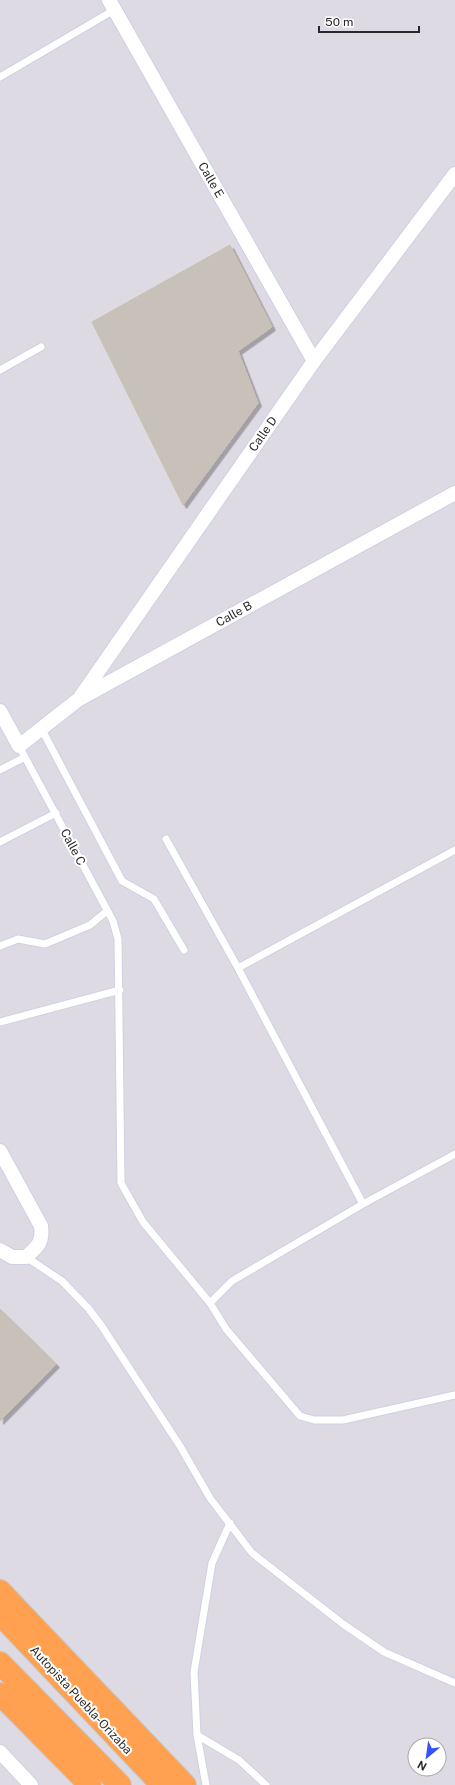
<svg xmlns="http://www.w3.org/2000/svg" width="455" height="1785" font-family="'Public Sans',sans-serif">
<defs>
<filter id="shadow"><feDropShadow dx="3.5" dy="3.5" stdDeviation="0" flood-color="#0004"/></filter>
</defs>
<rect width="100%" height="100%" fill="#ece4d9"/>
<!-- industrial -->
<path fill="#dddae3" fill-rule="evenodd" d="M0 0H455V1785H0ZM415 1745H439V1769H415Z"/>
<!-- building -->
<path fill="#c7c1b9" stroke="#c7c0b2" filter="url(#shadow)" d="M230 245 272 327 238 351 258 403 183 505 92 322Z
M0 1309 56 1364 0 1421Z"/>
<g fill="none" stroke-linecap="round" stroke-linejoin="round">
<defs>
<path id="service" d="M0 77 114 10
M0 370 41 347
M41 728 122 881 154 899 184 950
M19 746 113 921 118 939 121 1183 143 1222 210 1303
M0 770 25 757
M166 839 238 968 363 1204
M0 842 56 813
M0 946 18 939 45 944 90 925 107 911
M238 968 455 850
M0 1022 120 990
M455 1154 363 1204 232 1281 210 1303 226 1329 300 1416 314 1420H343L455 1395
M26 1257 62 1281 88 1308 101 1325 180 1446 210 1498 252 1553 343 1624 384 1652 455 1683
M197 1735 239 1760 266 1785
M206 1785 197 1735 194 1672 212 1563 230 1523"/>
<path id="minor" d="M109 0 314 361
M79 699 314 361 455 174
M0 711 19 746 79 699 455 493
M0 1151 41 1226C43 1243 38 1246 26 1257H12L0 1250
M0 1752 31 1785"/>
<path id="motorway" d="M0 1591 185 1785
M0 1614 162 1785
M0 1663 120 1785
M0 1694 90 1785"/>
</defs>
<!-- service casing -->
<use href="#service" stroke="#ced1e3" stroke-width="9"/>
<!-- minor casing -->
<use href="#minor" stroke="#ced1e3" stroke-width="16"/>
<!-- motorway casing -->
<use href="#motorway" stroke="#c7c7c7" stroke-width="24"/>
<!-- service -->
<use href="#service" stroke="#fff" stroke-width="7"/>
<!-- minor -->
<use href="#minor" stroke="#fff" stroke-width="14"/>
<!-- motorway -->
<use href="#motorway" stroke="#ffa150" stroke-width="22"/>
</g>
<g text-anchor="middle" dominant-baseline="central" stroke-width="4" stroke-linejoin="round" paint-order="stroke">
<!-- street labels -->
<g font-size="12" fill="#282828" stroke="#fff">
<text transform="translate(211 180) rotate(60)">Calle E</text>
<text transform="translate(263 434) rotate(-55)">Calle D</text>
<text transform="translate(234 614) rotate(-29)">Calle B</text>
<text transform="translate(73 847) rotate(62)">Calle C</text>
<text transform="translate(81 1700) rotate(47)">Autopista Puebla-Orizaba</text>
</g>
</g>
<!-- north arrow -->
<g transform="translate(427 1757) rotate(209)"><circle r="19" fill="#ffffff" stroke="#a9a9a9"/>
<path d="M0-3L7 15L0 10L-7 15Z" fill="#3253ff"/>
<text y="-6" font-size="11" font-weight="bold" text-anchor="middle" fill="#282828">N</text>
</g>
<!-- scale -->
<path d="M319 26v6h100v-6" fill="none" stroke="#282828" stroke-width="2"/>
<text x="325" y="26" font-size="12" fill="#282828" stroke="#ffffff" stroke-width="3" paint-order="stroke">50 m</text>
</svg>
